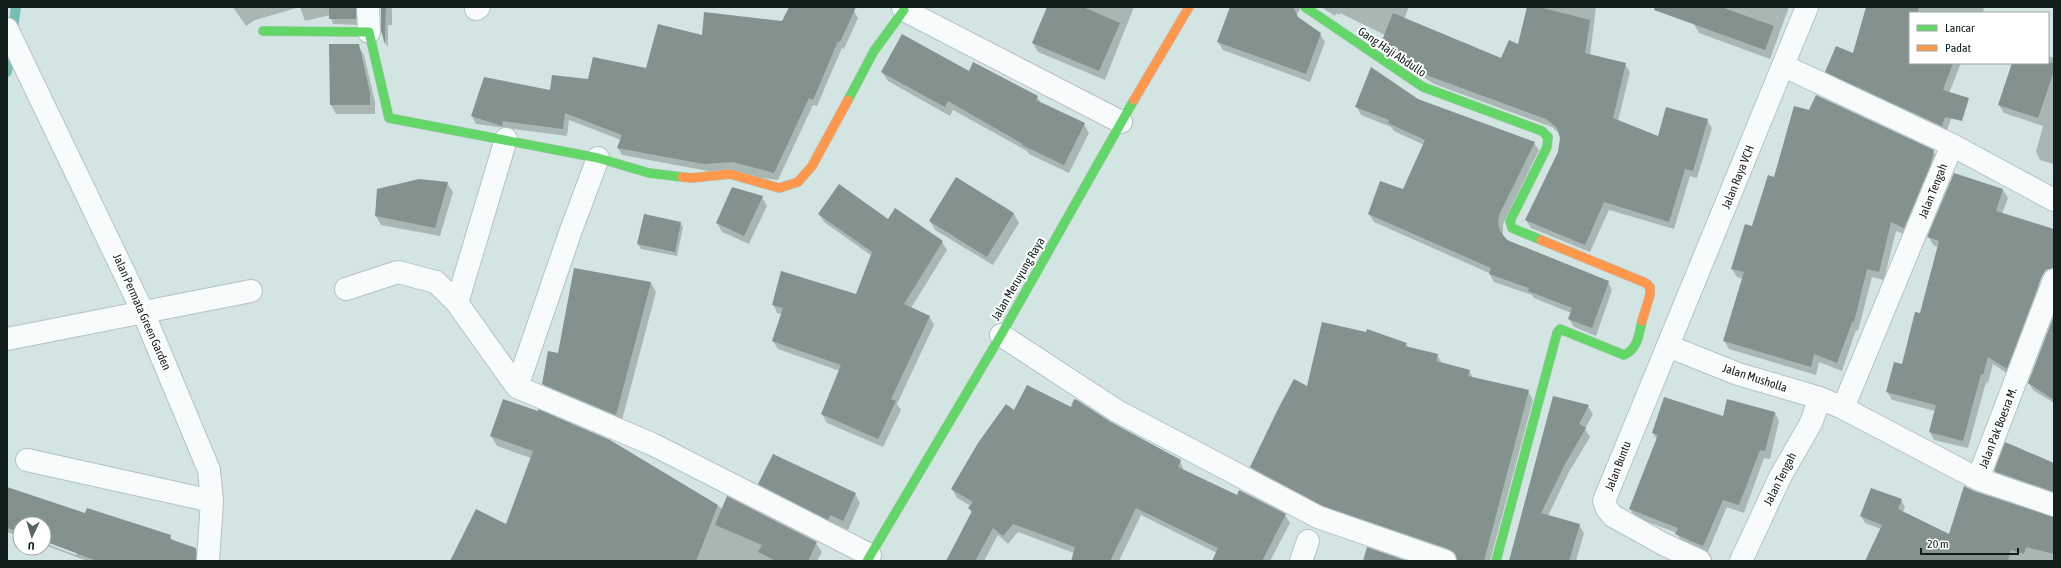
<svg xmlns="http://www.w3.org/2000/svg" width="2061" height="568" font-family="'Asap Condensed',sans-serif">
<rect width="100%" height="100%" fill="#d3e5e2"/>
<!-- shadow -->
<path fill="#0003" d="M233 7H360L359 25 333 24 330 15 305 21 300 7 255 20 246 26Z
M381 7H392V25H388V48L385 41 386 14H384Z
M790 7H844L854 11 858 18 844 49 842 48 817 106 813 105 778 180 708 171 622 155 618 148 621 140 569 120 567 136 476 124 472 116 589 80 647 69 703 36 783 22Z
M1048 7H1134L1105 80 1038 52 1033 43Z
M1231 7H1301L1297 15V18L1320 34 1325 42 1310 82 1223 50 1218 42Z
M1321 7H1409L1404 19 1501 60 1519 45 1528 7H1596L1590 56 1625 64 1630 72 1618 121 1659 138 1707 120 1712 128 1697 178 1690 176 1674 229 1609 210 1590 252 1531 228 1526 220 1559 153 1561 138 1560 134 1552 127 1434 84 1387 52 1382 43 1385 35 1340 13 1339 15 1336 13 1335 16Z
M1700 7H1789L1770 59 1699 33 1694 24Z
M1879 7H1984L1983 13H1910V63H1961L1949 93 1957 102 1946 133 1831 79 1826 72 1854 54Z
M330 45H358L364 55 375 102V114H336L331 105Z
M2048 56 2054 58V164L2040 160 2036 152 2043 126 2004 113 1999 105 2013 63H2048Z
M882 72 1037 97 1041 103 1084 124 1089 133 1069 173 1029 154 1027 151 953 110 950 116 888 81Z
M1418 100 1534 143 1539 150 1503 224V236L1507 240 1608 282 1612 290 1596 336 1574 327 1569 319 1571 313 1534 298 1532 295 1494 282 1489 273 1374 222 1369 214 1403 190 1424 145 1394 131 1391 127 1361 115 1357 107Z
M1933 151 1939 160 1909 236 1896 231 1884 280 1872 277 1858 331 1856 330 1842 371 1819 362 1816 375 1729 349 1724 340 1743 279 1737 277 1732 269 1775 178Z
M957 178 1014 214 1019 223 993 265 935 230 930 221Z
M1974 181 2003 190 2008 198 2002 214 2043 292 2011 376 1993 364 1988 383 1986 382 1968 448 1934 440 1930 432 1935 411 1892 400 1887 392 1903 365 1921 315 1938 247 1933 245 1929 237Z
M447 183 453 192 440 236 381 225 376 216Z
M762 197 767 206 749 244 722 232 717 223Z
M819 214 888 220 942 242 947 250 911 308 929 316 934 325 897 404 901 410 883 447 827 423 822 414 840 371 778 349 773 341 782 314 777 313 773 304 857 295 872 256 824 222Z
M680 223 683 227 677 256 641 249 638 244Z
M575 269 651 283 656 292 621 424 548 393 543 384 559 354Z
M2054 318V403L2033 390 2029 383Z
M1406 343 1408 348 1437 355 1442 363 1469 370 1473 378 1528 391 1533 400 1490 561H1480L1412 543 1329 514 1256 476 1251 467 1308 388Z
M1554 397 1588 406 1593 414 1585 429 1590 437 1569 472 1548 516 1579 525 1584 533 1576 561H1510Z
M1728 400 1775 413 1779 421 1770 459 1764 458 1744 513 1727 507 1707 554 1681 542 1677 533 1635 517 1630 509 1657 440 1653 433 1723 418Z
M1071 408 1111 423 1180 461 1184 471 1238 496 1285 515 1290 523 1270 561H1213L1217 553 1141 515 1119 561H1072L1074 553 1018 532 1008 544 998 535 984 561H947L972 513 969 508 971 506 957 498 952 489 1015 412Z
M491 436 610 441 723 509 816 543 822 552 817 561H451L507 525 531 458 497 446Z
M2054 464V498L1999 478 1995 471Z
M759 484 855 494 860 503 848 530 835 524 833 528 764 493Z
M7 488 86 515 170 536 173 541 196 549 199 554V561H87L45 545 44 543 76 555 77 553 44 540V524H20V536L7 532Z
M1974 492 2054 518V561H1866L1881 529 1865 523 1861 516 1901 500 1905 507 1903 512 1950 536Z"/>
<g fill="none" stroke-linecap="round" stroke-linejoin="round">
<!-- stream -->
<path stroke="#77beb7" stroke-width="10" d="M7 72 16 7"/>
</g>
<!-- building -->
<path fill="#83918f" d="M329 7H356V19H329Z
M381 7H386L385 45 381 30Z
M789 7H856L840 42 838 41 813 100 809 98 774 173 733 162 704 164 617 148 622 135 565 113 563 129 503 121 502 126 471 116 484 77 550 90 552 75 588 79 593 57 646 68 658 24 702 35 704 12 782 21Z
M1047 7H1083L1120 23 1099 71 1032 43Z
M1230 7H1293L1298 17 1321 33 1306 74 1217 42Z
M1527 7H1539L1590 20 1585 53 1626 63 1613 118 1658 136 1666 107 1708 119 1693 171 1685 169 1669 222 1604 202 1585 245 1525 220 1558 152 1560 138 1557 128 1546 119 1429 76 1381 43 1393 13 1501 58 1509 40 1518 44Z
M1655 7H1721L1774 26 1765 50 1654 10Z
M1866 7H1919L1917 13H1910V63H1953L1943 90 1969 98 1962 121 1945 117 1942 126 1825 72 1836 46 1853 53Z
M902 34 969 71 973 62 1038 96 1036 100 1085 123 1064 165 1022 145 1023 144 948 101 945 107 881 72Z
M329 44H359L370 93V105H330Z
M2012 63H2054V71L2038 118 1998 105Z
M1371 67 1418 99 1535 142 1499 215 1498 224 1500 231 1507 240 1609 281 1592 328 1568 319 1572 308 1528 291 1529 288 1489 274 1491 268 1368 214 1380 181 1403 189 1425 140 1388 123 1389 120 1355 107Z
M1816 95 1934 150 1930 166 1904 228 1891 222 1879 272 1867 269 1854 322H1852L1837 363 1814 354 1811 367 1723 341 1744 272 1731 269 1745 224 1752 226 1768 175 1774 177 1794 106 1809 110Z
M1954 173 2003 189 1996 211 2054 229V268L2046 270 2042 276 2007 369 1988 357 1983 375 1981 374 1963 441 1929 432 1936 405 1886 392 1894 362 1902 364 1915 312 1920 313 1939 241 1927 237Z
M956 177 1014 213 987 257 929 221Z
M419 179 448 182 435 228 375 216 377 189Z
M839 184 888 219 895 208 943 241 904 304 930 316 891 399 896 401 878 439 821 414 841 365 772 341 783 308 772 305 781 271 856 294 872 252 818 214Z
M732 187 763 196 744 236 716 223Z
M644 214 681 222 675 252 637 244Z
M574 268 651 282 616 415 542 384 548 351 558 353Z
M2054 315V400L2028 383Z
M1322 322 1366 332 1367 329 1407 343 1405 346 1438 354 1436 361 1470 370 1468 376 1529 390 1484 561H1457L1455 553 1449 549 1323 506 1250 467 1279 407 1294 379 1307 386Z
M1027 385 1071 407 1074 399 1077 400 1111 422 1181 460 1178 467 1237 495 1239 490 1286 514 1262 561H1212L1218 548 1136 508 1110 561H1071L1075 547 1013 524 1003 536 993 528 975 561H946L972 511 968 508 973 502 951 489 978 443 1006 404 1014 410Z
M1553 396 1589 405 1579 424 1586 428 1565 464 1541 513 1580 524 1569 561H1509Z
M1664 397 1723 416 1727 399 1775 412 1765 451 1760 450 1739 505 1723 500 1703 546 1675 534 1678 528 1629 509 1658 435 1652 433Z
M503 399 538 411V409L610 440 718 505 696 561H450L476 509 506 524 533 451 490 436Z
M2005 442 2054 463V492L1994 471Z
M773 454 856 493 843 521 830 515 828 520 758 484Z
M1964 486 1974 491 2054 517V554L2026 547 2024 554 2011 550 2008 561H1865L1882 525 1860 516 1871 488 1902 499 1898 509 1949 534Z
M7 487 85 513 87 508 171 535 170 539 196 548V561H97L44 541V524H20V532L7 528Z
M727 496 817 542 808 561H776L758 552 762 545 715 525Z
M1367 547 1407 561H1363Z"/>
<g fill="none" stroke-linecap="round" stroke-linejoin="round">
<defs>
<path id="street" d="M368 7 369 32
M903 7 904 10 1121 122
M476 9 479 7
M7 29 143 312 209 470 212 501 208 561
M1784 66 1952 145 1843 408
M1952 145 2054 200
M346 289 398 272 436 282 457 303 517 387 652 444 870 555
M457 303 506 139
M1001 335 1117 411 1318 517 1445 561
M7 339 251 291
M1668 346 1738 374 1820 398 1843 408 1978 479 2054 505
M517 387 570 233 598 158
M27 460 212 501
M1978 479 2054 280
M1301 561 1308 541
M1700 561 1663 544 1613 516 1607 509 1604 501 1807 7
M1741 561 1780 477 1811 423 1820 398"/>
<path id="fast" d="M1305 7 1423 87 1542 131 1548 137 1547 147 1510 221 1512 228 1541 240
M263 31 369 32 389 118 598 158 649 173 682 177
M848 100 874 51 904 10
M867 561 1001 335 1134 100
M1496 561 1557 333 1560 329 1624 355C1638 349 1639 334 1642 321"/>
<path id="slow" d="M1134 100 1189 7
M682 177 691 178 730 174 779 188 798 182 812 166 848 100
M1541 240 1646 283 1650 287V295L1642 321"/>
</defs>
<!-- street casing -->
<use href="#street" stroke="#b4c2c0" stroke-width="24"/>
<!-- fast casing -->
<use href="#fast" stroke="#b4c2c0" stroke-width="10"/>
<!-- slow casing -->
<use href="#slow" stroke="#b4c2c0" stroke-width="10"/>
<!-- street -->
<use href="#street" stroke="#f8fbfb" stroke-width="22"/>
<!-- fast -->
<use href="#fast" stroke="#63d668" stroke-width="9"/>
<!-- slow -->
<use href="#slow" stroke="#ff974d" stroke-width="9"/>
</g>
<g text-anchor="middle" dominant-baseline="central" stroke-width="4" stroke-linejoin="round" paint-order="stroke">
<!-- street labels -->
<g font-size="12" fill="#121e1c" stroke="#fff">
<text transform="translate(1392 52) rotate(34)">Gang Haji Abdullo</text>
<text transform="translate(1738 177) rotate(-68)">Jalan Raya VCH</text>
<text transform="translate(1933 191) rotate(-68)">Jalan Tengah</text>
<text transform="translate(1018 279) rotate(-60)">Jalan Meruyung Raya</text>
<text transform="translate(142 312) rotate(66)">Jalan Permata Green Garden</text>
<text transform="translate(1755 378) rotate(18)">Jalan Musholla</text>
<text transform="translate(1998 428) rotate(-69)">Jalan Pak Boesra M.</text>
<text transform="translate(1618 466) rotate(-69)">Jalan Buntu</text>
<text transform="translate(1780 479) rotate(-63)">Jalan Tengah</text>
</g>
</g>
<!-- border -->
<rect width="2061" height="568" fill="none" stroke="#121e1c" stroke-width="16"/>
<!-- legend -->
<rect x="1909" y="12" width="140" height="52" fill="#ffffff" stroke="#a0a5a4"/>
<rect x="1917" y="25" width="20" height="6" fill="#63d668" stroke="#a0a5a4"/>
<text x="1945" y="32" font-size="12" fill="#121e1c">Lancar</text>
<rect x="1917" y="45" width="20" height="6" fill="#ff974d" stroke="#a0a5a4"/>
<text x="1945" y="52" font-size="12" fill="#121e1c">Padat</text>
<!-- north arrow -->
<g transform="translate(32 536) rotate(184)"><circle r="19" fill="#ffffff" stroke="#a0a5a4"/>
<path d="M0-3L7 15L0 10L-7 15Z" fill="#566461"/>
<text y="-6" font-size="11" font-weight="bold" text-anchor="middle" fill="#121e1c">U</text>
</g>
<!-- scale -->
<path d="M1921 548v6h97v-6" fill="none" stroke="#121e1c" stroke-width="2"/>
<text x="1927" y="548" font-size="12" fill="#121e1c" stroke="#ffffff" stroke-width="3" paint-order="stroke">20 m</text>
</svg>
